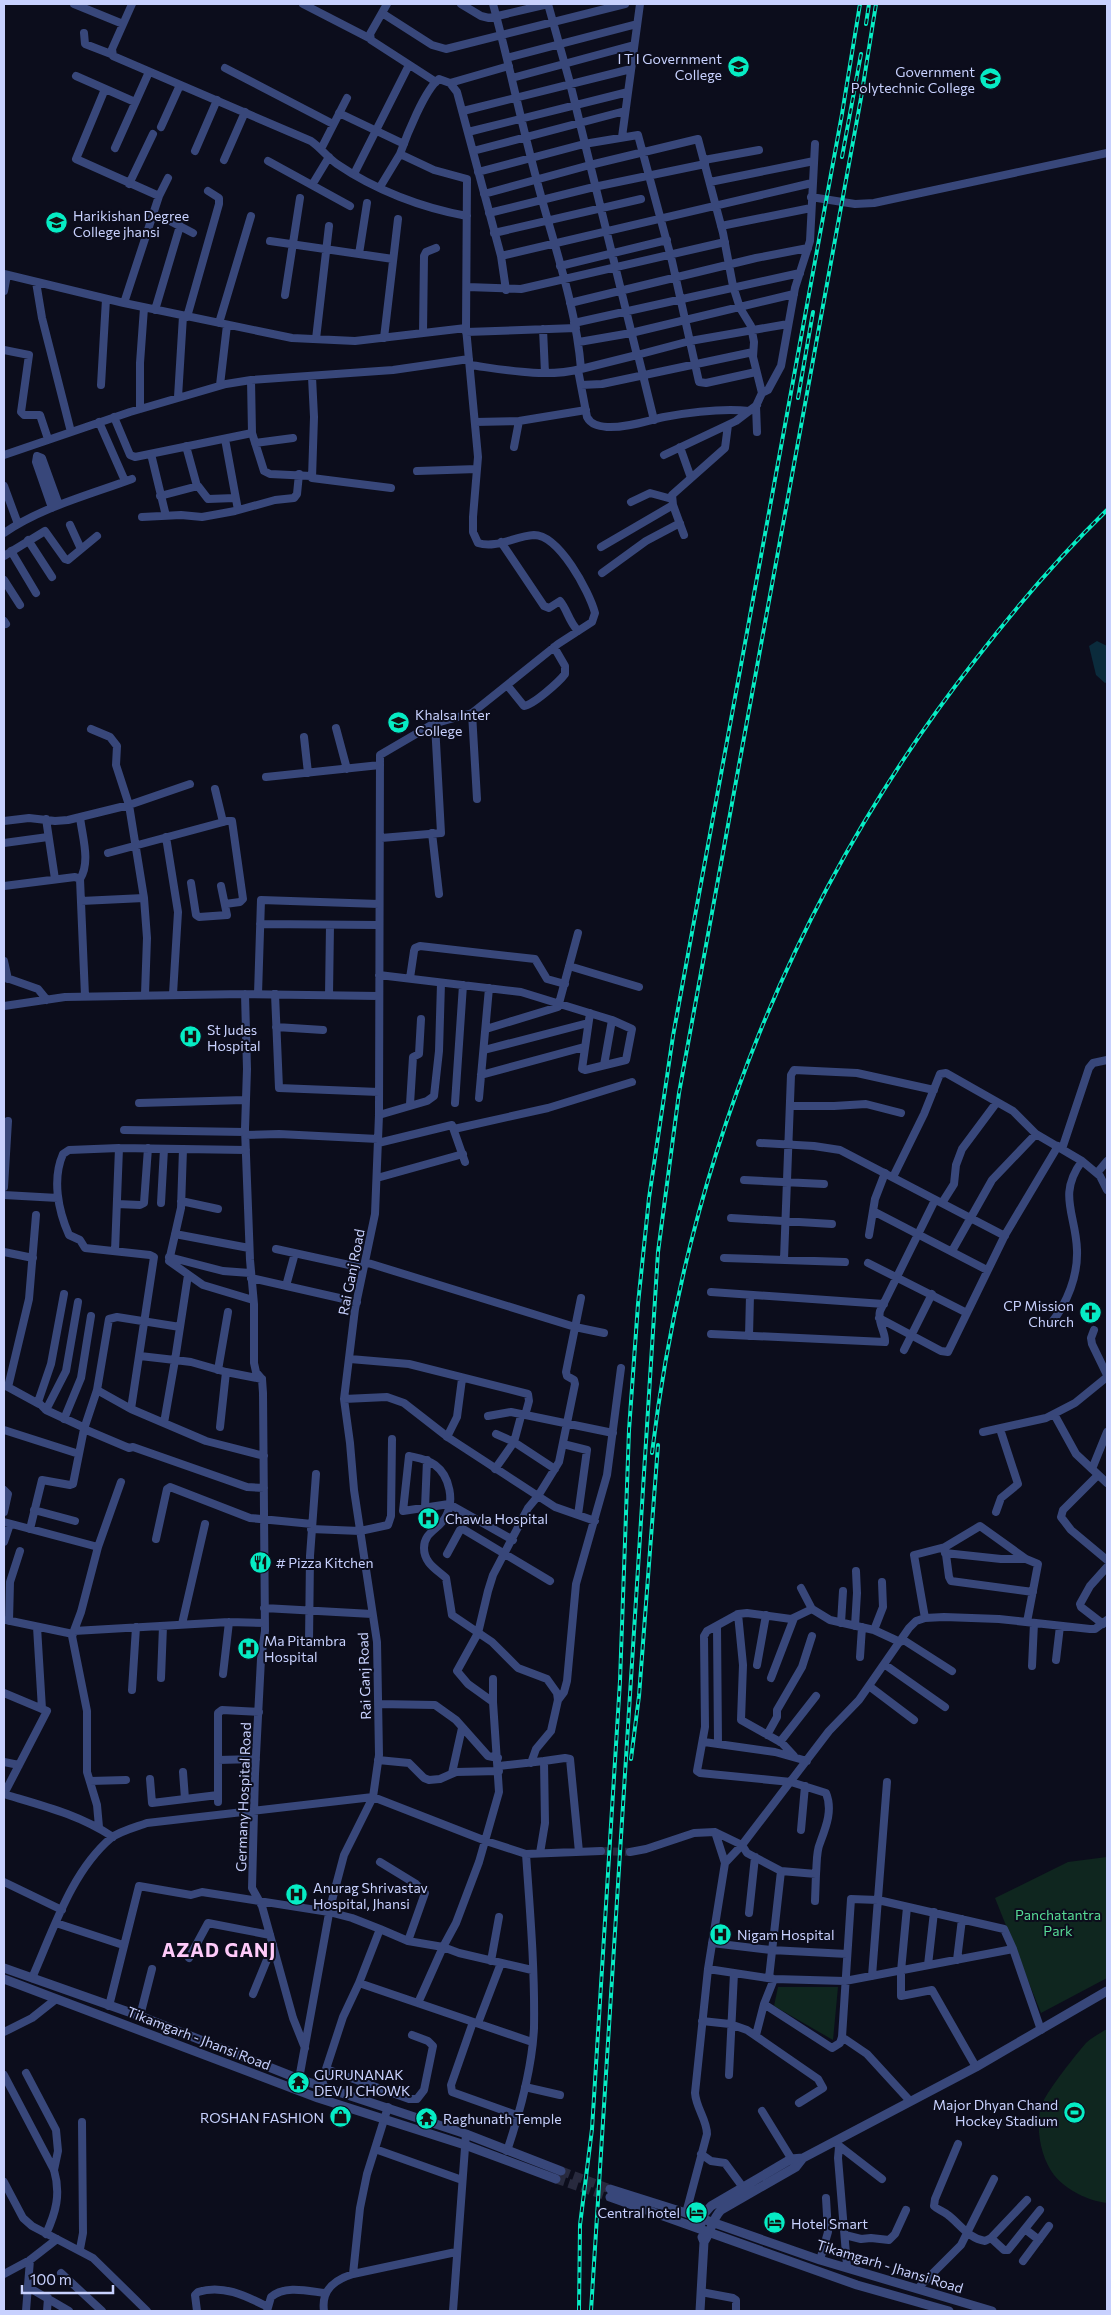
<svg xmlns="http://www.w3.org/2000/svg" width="1111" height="2315" font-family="Commissioner,sans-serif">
<rect width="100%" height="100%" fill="#0c0d1c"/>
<!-- green -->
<path fill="#0f261f" d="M1107 1857V1978L1041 2013 995 1898 1068 1862Z
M778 1987H838L833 2040 774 2006Z
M1105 2030H1107V2203C1089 2201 1066 2190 1054 2175 1040 2157 1034 2123 1043 2102 1048 2090 1077 2053 1086 2043 1091 2038 1099 2034 1105 2030Z"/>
<!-- water -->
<path fill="#0b2b3c" d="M1097 641 1107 646V682L1105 683 1096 675 1089 646Z"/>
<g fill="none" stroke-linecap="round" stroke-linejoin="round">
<!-- minor-tunnel -->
<path stroke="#282a3e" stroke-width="8" stroke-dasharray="8 4" stroke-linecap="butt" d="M601 1851 630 1852"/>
<!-- tertiary-tunnel -->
<path stroke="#282a3e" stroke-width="9" stroke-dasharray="9 4.5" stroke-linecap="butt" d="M561 2171 610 2189
M556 2179 610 2197"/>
<!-- minor -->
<path stroke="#38477a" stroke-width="8" d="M74 4 123 24
M132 4 112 49 113 56 311 141C321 148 327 157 337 164 375 190 422 208 467 216
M303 4 369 38
M387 4 370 34 371 40 436 82
M461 4 481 16 489 18 548 4
M493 4C509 63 521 122 537 181 553 243 576 305 581 369L637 355 570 83 548 4
M382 13 432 45 446 49 625 4
M84 33 85 44 111 54
M507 58 637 24
M225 68 333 124
M76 76 135 102
M512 78 634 45
M450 83 509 66
M105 89 76 159 159 196
M463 111 631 69
M339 113 404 144
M161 127 180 85
M468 132 628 92
M622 137 640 4
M115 148 149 72
M321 149 347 98
M195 151 217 100
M473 151 625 111
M224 160 245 112
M704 160 759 150
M268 161 350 206
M478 172 584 144 638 135 672 261 699 382 706 383 756 372
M354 174 409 65
M710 182 814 161
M129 184 153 134
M312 185 329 157
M380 187 400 154
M484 194 590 165 698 139 723 233 733 286 740 308 751 326 754 342 753 357 762 393 768 390 781 366 795 288 810 241 815 144
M811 197 855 204 874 203 1107 153
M489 213 594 187 705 164
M168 220 193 233
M721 226 811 208
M494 233 641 199
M270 241 393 259
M359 254 367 203
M501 256 812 183
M560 266 667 240
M4 274 124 303 292 338 355 341 466 328
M36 282 42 318 71 432
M467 287 521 289 725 242
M4 291 7 275
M285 295 300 198
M124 303 159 196 168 178
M570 303 756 258 808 248
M155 310 180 226
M187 317 219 204V198L208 191
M219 323 251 216
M574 323 800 273
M543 329 545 373
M466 332 576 328
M423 333 424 256 426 252 436 248
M384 338 398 219
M316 339 329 226
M579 342 631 333 794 294
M4 350 29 355 21 412 24 415H40L48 439
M637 355 690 341 788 324
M638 355 654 420
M470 365C506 370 545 378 581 369
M578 370 587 417C591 425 599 426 607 427 626 428 646 421 664 417 692 412 721 408 749 411
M312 377 314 417 312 478 391 488
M251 380 252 433 264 471 270 474 311 476
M101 385 106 299
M220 385 227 325
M581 385 602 384 753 352
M178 397 183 316
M140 409V363L144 308
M114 417 130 455 135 457 252 433
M99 422 125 481
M475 422 519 421 586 410
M757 432 756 406 762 393
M225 439 238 510
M255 443 293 438
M186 446 197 486
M514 447 519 421
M680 447 691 478
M151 454 166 516
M4 455 130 412 226 384 251 380 393 370 469 359
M664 455 736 421 757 405
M417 471 477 469
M4 486 18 524
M160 496 198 486 208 499 235 498
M631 502 650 493 672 499
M52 508 36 462 37 456 42 458 59 505
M142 517 181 515 202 517 235 511 275 500 294 498 297 494 299 474
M70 525 81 549
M4 533C42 507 89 495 132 479
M684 535 673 505 672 495 725 448 728 425
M28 540 52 577
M501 542 544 606 549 608 560 601C568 611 568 620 578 631
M601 547 673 505
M11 551 36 593
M4 556 45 531 65 559 68 560 97 536
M602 573 646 541 680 523
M4 580 20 605
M4 621 6 624
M507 685 524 706C533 705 559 682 565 674V666L554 647
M472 713 477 799
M336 728 347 769
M91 729 110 737 117 746 116 765 129 805 144 898 147 938 145 994
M304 737 308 773
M266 777 380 765
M215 789 223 822
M80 817C82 836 91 862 80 879
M46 819 55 879
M4 821 29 818 55 821 68 820 129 805 190 784
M432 833 439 894
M166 837 178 912 173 994
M381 838 441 833 435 724
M4 843 48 837
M108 853 227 821H232L243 899 240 902 225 904
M191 883 196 915 199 917 227 915 221 886
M4 886 75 877 80 879 85 996
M81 901 144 898
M260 924 379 925
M4 961 8 979
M569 966 639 987
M379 975 521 992 612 1020 632 1029 626 1060 585 1070 582 1069 590 1013
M4 977 38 989 47 1000
M410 978 414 951 415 948 420 946 535 959 547 979 565 984
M258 994 261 900 379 904
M275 994 279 1088 379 1092
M329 995 330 925
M4 1006 65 997 245 994
M276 1027 323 1030
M486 1029 558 1007 578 933
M484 1050 588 1023
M604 1065 612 1020
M481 1075 584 1047
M479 1098 489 988
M139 1103 245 1100
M455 1103 463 985
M410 1104 413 1057 419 1054 421 1019
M790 1106H834L866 1104 901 1113
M379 1115 427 1101 434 1096 439 1051 441 983
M454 1129 548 1108 632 1082
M124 1130 245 1132
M245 1135 279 1134 378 1139
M378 1143 452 1125 465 1162
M760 1143 814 1146 840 1150 1005 1236
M183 1149 181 1208 169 1261 203 1285 253 1300
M1062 1149 1089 1068 1093 1063 1107 1060
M246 1150 119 1148 69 1150 63 1154C52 1179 58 1210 69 1235L80 1240 85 1248 150 1255 154 1257 131 1409 206 1441 264 1456
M1097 1173 1107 1161
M893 1177 924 1114 940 1074 946 1073 1013 1111 1036 1134 1082 1161 1100 1176 1107 1190
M377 1178 463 1154
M744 1180 824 1184
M4 1187 8 1121
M4 1195 58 1198
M181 1201 218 1209
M161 1203 164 1149
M942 1203 954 1184 956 1165 962 1149 997 1102
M117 1204 140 1205 144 1203 148 1148
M873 1211 987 1270
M731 1218 832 1224
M175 1234 249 1248
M869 1235 875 1199 885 1173
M276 1249 363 1268
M115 1251 119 1148
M952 1251 992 1180 1036 1134
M4 1252 33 1258
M169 1257 223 1271 250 1273
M724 1258 845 1262
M784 1259 791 1075 794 1070 857 1073 934 1090
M365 1262 575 1327 604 1333
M868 1263 967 1313
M188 1275 175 1360 191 1362 226 1372 262 1379
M251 1278 357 1302
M286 1286 295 1253
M711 1292 884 1304
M64 1294 51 1364 38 1402 46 1410 85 1428
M879 1318 941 1351 948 1352 1005 1235 1058 1146
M1052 1322C1067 1303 1078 1276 1077 1250 1076 1214 1057 1195 1082 1161
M1094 1330 1091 1338 1092 1344 1107 1375
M711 1334 885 1342C886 1332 877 1323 880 1311L935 1200
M749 1336 750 1295
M904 1350 932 1294
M140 1356 175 1360 164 1423
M350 1359 409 1364 528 1394 529 1401 526 1412 521 1416 514 1442 495 1469
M218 1370 228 1312
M6 1386 39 1404
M8 1387 29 1299 36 1215
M97 1390 131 1409
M344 1399 387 1397 404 1403 449 1438 538 1496 555 1507 595 1521
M46 1410 66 1371 78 1302
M1054 1414 1076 1454 1107 1483
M488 1416 511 1412 613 1433
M64 1419 81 1378 91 1316
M220 1427 226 1372
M84 1429 129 1448 133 1447 247 1487 264 1488
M4 1430 79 1454
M983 1432 1046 1418 1075 1403 1107 1377
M496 1434 514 1442 555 1469
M447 1437 457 1417 462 1379
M563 1444 587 1450 578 1515
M1092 1469 1107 1432
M1098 1475 1063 1510 1061 1517 1071 1530 1107 1560
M4 1490 8 1494 4 1512
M425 1508 427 1460
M34 1510 75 1521
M996 1512 1001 1498 1018 1484 1000 1429
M4 1522 98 1547
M30 1529 42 1480 70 1485 73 1484 84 1429 97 1390 109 1319 117 1317 180 1327
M311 1529 360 1531 388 1525 391 1516 392 1439
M156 1539 167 1489 170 1487 250 1518 312 1524
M513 1540 449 1504 403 1511 409 1456C418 1458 427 1459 435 1465 450 1476 455 1502 445 1518 438 1530 424 1532 424 1548 424 1563 436 1569 446 1578L452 1615 492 1642 518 1668 547 1679 557 1693 558 1700 551 1731 536 1749 531 1763
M4 1542 10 1524
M945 1547 949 1577 951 1581 1033 1592
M945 1553 1001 1559H1026
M447 1554 460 1530 463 1529 550 1581
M801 1588 812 1609
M264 1608 372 1614
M738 1614 743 1665 741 1720 782 1743 794 1756
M925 1618 914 1555 945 1547 980 1526 1026 1559 1038 1564 1027 1622
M6 1620 73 1634
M9 1621 10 1582 20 1551
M841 1623 843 1591
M182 1624 205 1524
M1103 1624 1081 1607 1080 1604 1090 1586 1107 1567
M717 1626 718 1744
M855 1626 857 1593 856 1571
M37 1627 42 1709
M874 1630 883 1607 882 1582
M74 1631 229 1622 265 1623
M902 1639 952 1671
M309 1642 310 1556 316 1474
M860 1657 862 1627
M1056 1660 1060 1626
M884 1664 945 1707
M757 1665 766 1615
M1032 1666 1034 1623
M223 1674 229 1622
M161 1678 163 1626
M771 1678 794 1618
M869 1686 914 1720
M132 1690 136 1627
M4 1693 47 1711 5 1792 7 1795C44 1806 80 1815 113 1837
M558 1700 564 1692 567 1681 576 1584 607 1475 621 1368
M493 1702V1679
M378 1704 435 1705 456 1720 488 1756 498 1758
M767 1735 777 1717V1710L802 1667 812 1636
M704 1742 775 1752 807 1761
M780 1742 816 1696
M218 1760 256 1759
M378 1760 409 1763 424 1778 429 1780 440 1779 456 1772 499 1771
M544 1761 565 1758 570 1759 579 1852
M4 1762 19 1765
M499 1766 544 1761 545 1823 540 1853
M183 1772 185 1799
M452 1773 462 1728
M150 1779 152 1803 218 1795
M90 1781 126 1780
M218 1802V1713L222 1710 259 1712
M99 1827 97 1805 87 1772V1711L72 1636 81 1612 98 1547 121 1482
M801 1830 805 1786
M715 1832 725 1863
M630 1852 646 1849 694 1833 715 1832 742 1845 747 1853 781 1871 816 1874C817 1864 816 1852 820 1843 826 1827 833 1810 826 1793L791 1782 700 1773 697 1771 705 1727 704 1636 707 1631 738 1614 747 1613 791 1619 812 1609 830 1620 874 1630 900 1642
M380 1862 416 1884 425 1893 408 1941
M4 1882 62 1910
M815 1901 816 1874
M907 1907 901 1971V1996L932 1990 976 2067
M749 1913 755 1857
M56 1923 123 1945
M712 1943 771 1950 847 1954
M189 1958 208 1923 270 1935
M957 1960 962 1919
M491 1961 499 1917
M928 1965 934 1912
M532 1970 459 1953 443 1947 456 1923 479 1862 499 1792 493 1702 468 1684 457 1671 478 1633 488 1591 493 1575 528 1508 538 1496 559 1462 575 1384 574 1380 567 1376 566 1372 581 1298
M872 1976 887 1782
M32 1978C53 1931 71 1872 111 1838 120 1831 136 1827 147 1823L373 1797 486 1841 526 1854 601 1851
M769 1978 781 1871
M774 1979 764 2004 832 2048 840 2043 842 2037 851 1899 878 1900 1004 1929 1013 1949
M359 1983 343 2017 326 2069 409 2099H417L424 2090 433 2046 428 2041 412 2035
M253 1994 273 1945
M418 2003 443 1947 408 1941 380 1929 359 1983 532 2042
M109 2006 139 1886 191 1895 202 1892 329 1912 352 1918 380 1929
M140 2016 152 1969
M702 2021 730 2024 747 2030 818 2079 823 2088 799 2103
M473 2022 451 2085 452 2092 519 2116
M478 2023 501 1963
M1041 2030 1013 1949 845 1981 774 1979 708 1969 725 1863 742 1845 829 1731 859 1700 909 1628 916 1621 925 1618 944 1617 999 1619 1090 1629H1095L1107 1620
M4 2032 32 2018 56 1999
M756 2035 764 2004
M842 2037 867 2054 910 2101
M305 2048 293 2018 262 1906 252 1888 255 1774 261 1659 265 1631 263 1393 262 1379 256 1372 254 1363V1304L250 1260 245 1129 247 1069 245 994 379 996
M26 2073 56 2130 58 2151 54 2170
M4 2075 54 2170C61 2194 56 2212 46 2234
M729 2075 734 1973
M299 2079 330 1908 344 1855 373 1797 379 1755 377 1642 354 1490 350 1443 344 1399 355 1309 375 1214 379 1115 380 755 433 724 472 713 558 644 592 622 595 613C589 591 559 535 534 535 515 536 496 549 478 543L473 532V517L478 457 466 328 467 179 434 170 400 154C406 137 425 89 439 79L450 83 457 92 501 256 506 290
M322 2086 326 2069
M525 2087 560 2095
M388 2107 367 2174 360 2208 353 2274 456 2252
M762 2111 794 2163
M958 2144 935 2199 934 2206C938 2210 943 2211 948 2215 960 2224 969 2239 985 2241L991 2238 1027 2200
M838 2145 882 2179
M839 2147 838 2158 847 2266
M375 2149 462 2180
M507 2151C520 2112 532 2070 534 2028 535 1970 530 1911 526 1854
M701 2154 711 2161 725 2163 742 2186
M4 2182 23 2218 32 2226 93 2258 147 2311
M686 2213 707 2134C707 2120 696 2108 695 2093L708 1969
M1025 2229 1039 2240
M845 2235 861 2239 871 2238 889 2240 895 2234 906 2210
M991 2238 1004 2250H1008L1040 2210
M80 2249 83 2233 82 2122
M820 2260 828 2232 826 2198
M1023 2261 1049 2226
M61 2273 102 2311
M4 2274 30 2260 57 2239
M28 2287 69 2311
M918 2288 961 2245 994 2179
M701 2292 733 2298 736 2300V2311
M26 2311 30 2260
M47 2311 48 2298
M197 2311 195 2295 198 2292C223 2284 246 2296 268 2307
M267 2311 271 2297C285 2285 308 2291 325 2293
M324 2311C321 2290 334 2280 353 2274
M453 2311 466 2134"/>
<!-- tertiary -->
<path stroke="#38477a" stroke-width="9" d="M4 1968 140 2016 299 2079 466 2134 561 2171
M4 1979 318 2098 465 2145 556 2179
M610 2189 686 2213 820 2260 992 2311
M610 2197 857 2285 949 2311
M701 2224 703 2215 711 2206 791 2159 803 2158
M704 2242C711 2232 712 2219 721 2210L796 2167 803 2158 976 2067 1107 1991
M700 2311 704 2242 702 2237"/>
<defs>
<path id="rail" d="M866 24 869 4
M842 157 861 54
M798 398 813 312
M652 1453C687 1162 795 890 976 659 1017 606 1060 556 1107 510
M631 1759 639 1696 658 1445
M579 2311 580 2225 592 2129 620 1681 629 1430 638 1304 649 1198 673 1036 842 114 860 4
M591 2311 658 1252 679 1093 861 98 876 4"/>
</defs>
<!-- rail casing -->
<use href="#rail" stroke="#06ecc4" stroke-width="4"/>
<!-- rail -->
<use href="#rail" stroke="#0c0d1c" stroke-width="2" stroke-dasharray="5.5" stroke-linecap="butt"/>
</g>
<!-- icons -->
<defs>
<symbol id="university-disc" viewBox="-11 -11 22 22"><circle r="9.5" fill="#06ecc4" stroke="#0c0d1c"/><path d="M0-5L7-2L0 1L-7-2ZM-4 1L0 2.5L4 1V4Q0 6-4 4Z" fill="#111"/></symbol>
<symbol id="school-disc" viewBox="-11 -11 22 22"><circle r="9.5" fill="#06ecc4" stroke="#0c0d1c"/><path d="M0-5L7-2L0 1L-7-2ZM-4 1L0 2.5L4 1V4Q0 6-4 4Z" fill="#111"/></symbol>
<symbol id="hospital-disc" viewBox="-11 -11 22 22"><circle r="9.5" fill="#06ecc4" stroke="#0c0d1c"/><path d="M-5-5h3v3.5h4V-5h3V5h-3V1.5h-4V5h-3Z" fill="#111"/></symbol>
<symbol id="church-disc" viewBox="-11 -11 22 22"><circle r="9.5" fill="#06ecc4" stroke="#0c0d1c"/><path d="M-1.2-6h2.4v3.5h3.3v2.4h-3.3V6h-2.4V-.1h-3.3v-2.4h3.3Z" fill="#111"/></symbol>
<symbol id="restaurant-disc" viewBox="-11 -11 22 22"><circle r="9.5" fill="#06ecc4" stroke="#0c0d1c"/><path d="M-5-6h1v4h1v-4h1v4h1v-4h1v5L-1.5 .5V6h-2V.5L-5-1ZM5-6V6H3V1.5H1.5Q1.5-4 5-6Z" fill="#111"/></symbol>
<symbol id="temple-disc" viewBox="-11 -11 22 22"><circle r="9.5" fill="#06ecc4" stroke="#0c0d1c"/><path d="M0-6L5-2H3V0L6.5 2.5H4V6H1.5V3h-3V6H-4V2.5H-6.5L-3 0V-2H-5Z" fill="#111"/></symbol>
<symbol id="stadium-disc" viewBox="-11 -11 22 22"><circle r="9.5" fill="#06ecc4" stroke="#0c0d1c"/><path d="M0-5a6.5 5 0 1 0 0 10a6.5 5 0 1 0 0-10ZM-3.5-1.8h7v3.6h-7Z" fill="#111"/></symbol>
<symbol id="shop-disc" viewBox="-11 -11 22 22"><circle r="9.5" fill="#06ecc4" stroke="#0c0d1c"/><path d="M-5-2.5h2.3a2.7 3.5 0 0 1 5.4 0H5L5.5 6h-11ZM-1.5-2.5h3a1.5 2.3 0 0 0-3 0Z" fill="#111"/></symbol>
<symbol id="hotel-disc" viewBox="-11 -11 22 22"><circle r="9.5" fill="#06ecc4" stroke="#0c0d1c"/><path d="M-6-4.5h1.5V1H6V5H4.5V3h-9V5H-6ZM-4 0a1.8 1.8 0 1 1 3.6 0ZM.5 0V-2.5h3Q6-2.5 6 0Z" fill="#111"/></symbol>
</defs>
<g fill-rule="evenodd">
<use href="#university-disc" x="726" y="54" width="25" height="25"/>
<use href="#university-disc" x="978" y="66" width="25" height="25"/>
<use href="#university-disc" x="44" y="210" width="25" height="25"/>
<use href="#school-disc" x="386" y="710" width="25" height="25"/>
<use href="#hospital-disc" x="178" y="1024" width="25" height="25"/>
<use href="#church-disc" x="1078" y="1300" width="25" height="25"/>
<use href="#hospital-disc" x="416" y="1506" width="25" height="25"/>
<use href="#restaurant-disc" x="248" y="1550" width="25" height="25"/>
<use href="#hospital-disc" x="236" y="1636" width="25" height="25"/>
<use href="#hospital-disc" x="284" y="1882" width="25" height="25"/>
<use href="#hospital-disc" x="708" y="1922" width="25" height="25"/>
<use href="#temple-disc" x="286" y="2070" width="25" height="25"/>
<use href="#stadium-disc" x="1062" y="2100" width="25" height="25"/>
<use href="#shop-disc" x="328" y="2104" width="25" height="25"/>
<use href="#temple-disc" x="414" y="2106" width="25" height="25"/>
<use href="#hotel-disc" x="684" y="2200" width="25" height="25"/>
<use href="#hotel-disc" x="762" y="2210" width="25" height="25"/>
</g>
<g text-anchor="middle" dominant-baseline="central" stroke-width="4" stroke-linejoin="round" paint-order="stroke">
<!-- poi labels -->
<g font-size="14" fill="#c8d1fe" stroke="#0c0d1c" text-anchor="start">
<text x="722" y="58" text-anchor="end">I T I Government<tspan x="722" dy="16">College</tspan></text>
<text x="975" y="71" text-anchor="end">Government<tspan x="975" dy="16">Polytechnic College</tspan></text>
<text x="73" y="215">Harikishan Degree<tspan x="73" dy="16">College jhansi</tspan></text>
<text x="415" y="714">Khalsa Inter<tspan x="415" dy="16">College</tspan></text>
<text x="207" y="1029">St Judes<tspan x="207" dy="16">Hospital</tspan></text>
<text x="1074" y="1305" text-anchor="end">CP Mission<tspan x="1074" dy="16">Church</tspan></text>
<text x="445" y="1518">Chawla Hospital</text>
<text x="276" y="1562"># Pizza Kitchen</text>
<text x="264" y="1640">Ma Pitambra<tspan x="264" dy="16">Hospital</tspan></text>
<text x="313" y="1887">Anurag Shrivastav<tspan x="313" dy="16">Hospital, Jhansi</tspan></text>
<text x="737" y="1934">Nigam Hospital</text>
<text x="314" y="2074">GURUNANAK<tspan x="314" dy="16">DEV JI CHOWK</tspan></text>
<text x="1058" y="2104" text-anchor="end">Major Dhyan Chand<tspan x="1058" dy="16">Hockey Stadium</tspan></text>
<text x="324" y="2117" text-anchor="end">ROSHAN FASHION</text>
<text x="443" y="2118">Raghunath Temple</text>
<text x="680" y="2212" text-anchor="end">Central hotel</text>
<text x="791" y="2223">Hotel Smart</text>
</g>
<!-- street labels -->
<g font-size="14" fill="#c8d1fe" stroke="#0c0d1c">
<text transform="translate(351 1272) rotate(-79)">Rai Ganj Road</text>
<text transform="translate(364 1676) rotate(-92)">Rai Ganj Road</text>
<text transform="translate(243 1797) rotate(-88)">Germany Hospital Road</text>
<text transform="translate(199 2038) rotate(21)">Tikamgarh - Jhansi Road</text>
<text transform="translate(890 2266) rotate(17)">Tikamgarh - Jhansi Road</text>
</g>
<!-- park labels -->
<g font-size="14" fill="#57db96" stroke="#0c0d1c">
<text x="1058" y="1914">Panchatantra<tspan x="1058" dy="16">Park</tspan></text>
</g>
<!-- district labels -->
<g font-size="19" font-weight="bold" letter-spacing="1" fill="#fecaf9" stroke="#0c0d1c">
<text x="219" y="1949">AZAD GANJ</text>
</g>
</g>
<!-- border -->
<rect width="1111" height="2315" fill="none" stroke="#c8d1fe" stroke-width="10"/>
<!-- scale -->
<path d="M22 2285v8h91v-8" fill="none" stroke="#c8d1fe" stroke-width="2.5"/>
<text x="30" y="2285" font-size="15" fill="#c8d1fe" stroke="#0c0d1c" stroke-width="4" paint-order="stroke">100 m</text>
</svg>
